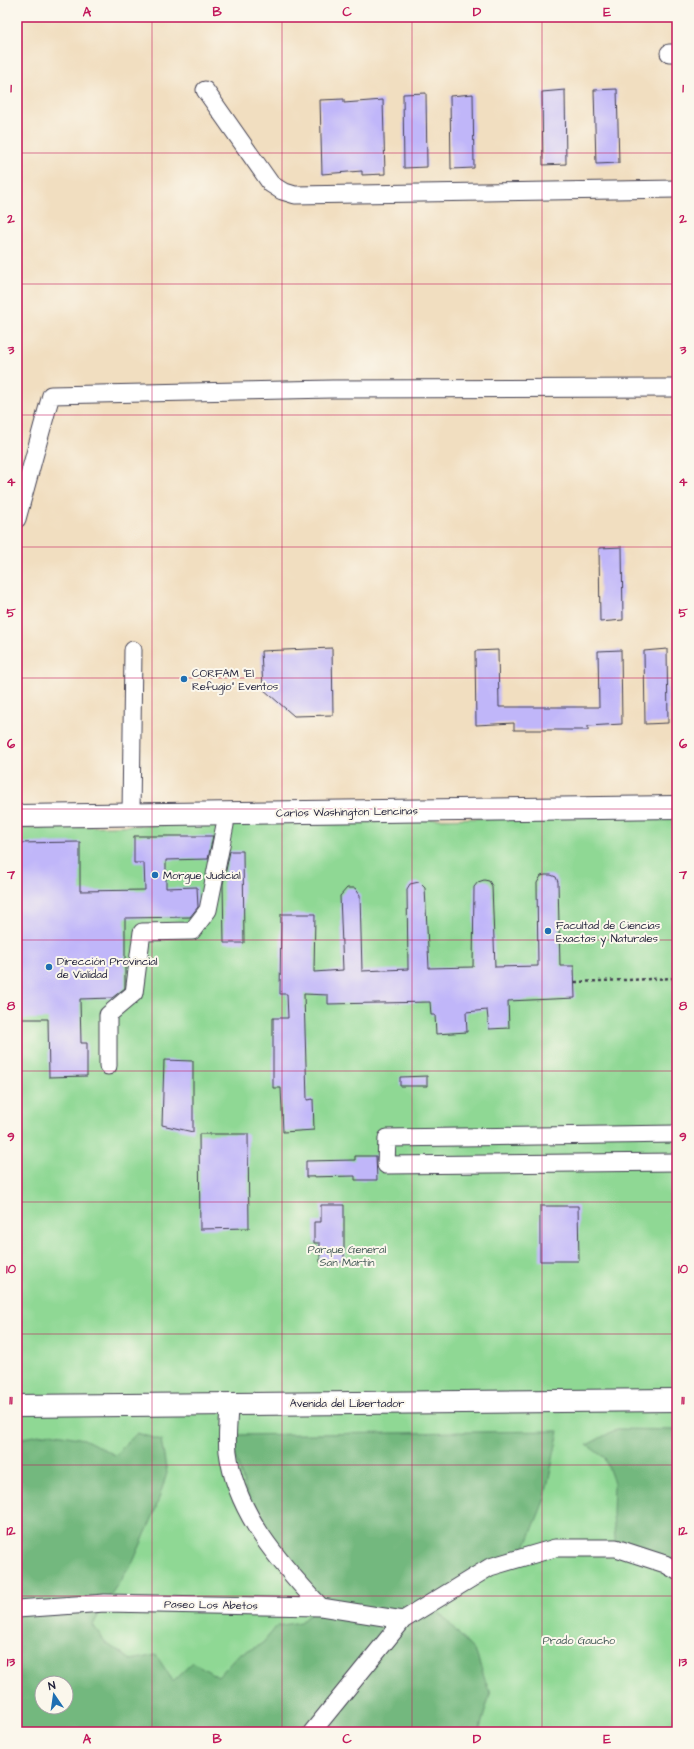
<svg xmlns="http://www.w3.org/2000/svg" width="694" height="1749" font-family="'Architects Daughter',sans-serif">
<rect width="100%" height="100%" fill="#fbf7ec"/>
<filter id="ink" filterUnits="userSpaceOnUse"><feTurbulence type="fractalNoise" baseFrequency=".025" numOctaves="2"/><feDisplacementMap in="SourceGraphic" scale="8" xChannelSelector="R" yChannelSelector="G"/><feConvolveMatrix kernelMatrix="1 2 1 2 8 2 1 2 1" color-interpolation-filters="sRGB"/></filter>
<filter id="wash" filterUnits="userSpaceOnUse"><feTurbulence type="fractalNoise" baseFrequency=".012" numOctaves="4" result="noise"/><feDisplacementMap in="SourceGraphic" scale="16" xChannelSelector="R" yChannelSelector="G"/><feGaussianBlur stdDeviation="0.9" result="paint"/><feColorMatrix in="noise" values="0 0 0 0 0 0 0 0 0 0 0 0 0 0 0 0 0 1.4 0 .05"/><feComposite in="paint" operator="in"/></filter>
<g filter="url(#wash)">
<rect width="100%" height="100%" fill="#f1dec0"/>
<!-- green -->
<path fill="#8fd894" stroke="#587d68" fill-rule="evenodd" d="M677 814V1732H17V828ZM42 1683H66V1707H42Z"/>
<!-- forest -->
<path fill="#73b87e" stroke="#4a6d5c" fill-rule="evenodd" d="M617 1429 677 1430V1571L616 1548 613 1515 614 1483 605 1458 587 1445Z
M559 1431 544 1501 521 1558 431 1603 476 1653 490 1694 479 1732H17V1439L51 1433 84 1439 115 1455 137 1433 161 1440 167 1473 154 1514 133 1562 105 1603 93 1625 106 1643 131 1660 156 1655 173 1681 193 1662 218 1677 239 1654 261 1645 277 1626 300 1622 320 1607 261 1536 228 1435ZM42 1683H66V1707H42Z"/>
<g id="blocks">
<!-- building -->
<path fill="#c0b6f9" d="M617 89 619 163 596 164 594 90Z
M565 90 566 164 543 165 542 92Z
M426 93 427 167 404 168 403 94Z
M473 94 474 168 451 169 450 96Z
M344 99V103L383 100 385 174 362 175V171L322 174 320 100Z
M622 547 623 620 600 622 599 548Z
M332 648 333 715 294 716 263 689 261 651Z
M667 649 668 723 645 724 644 651Z
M498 650 499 707H599L598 651 621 650 622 724 588 726V730H514V723L476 725 475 651Z
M134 836H213L208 859 166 860V888L197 887 198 907 190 917 125 918V988L112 998 80 999 81 1043H87V1076L49 1077 48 1019H17V843L80 842V891L145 890 144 863H134Z
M230 851H243L244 943H224L223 884Z
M545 875H551L556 877 558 882 560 966H574L575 998 508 1001 509 1028 489 1029 487 1010 466 1012 467 1032 436 1034 435 1015H431L430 1002 328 1004V995L304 994 307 1100 313 1099 314 1130 283 1132 281 1088H273V1018H288L287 994H280L281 914H315L314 972 343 970 340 896 347 888H355L360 895 362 971 408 969 407 889 410 884 419 882 425 888 429 968 473 967 474 887 478 882 484 880 489 881 492 886 495 967 538 966 537 883 541 876Z
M164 1060 193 1061V1132L162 1125Z
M427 1076V1086H400V1077Z
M199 1134H248L249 1228 200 1229Z
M355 1156H376L377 1180H355V1176L306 1177V1161L355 1160Z
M321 1205H344V1262H320V1243H314V1222H321Z
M540 1206H578L579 1261H540Z"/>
</g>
</g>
<g filter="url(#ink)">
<use href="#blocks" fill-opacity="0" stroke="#413e4f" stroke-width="1"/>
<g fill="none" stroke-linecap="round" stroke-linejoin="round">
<defs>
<path id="minor" d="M669 53H677
M205 90 271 184 282 191 295 195 677 189
M17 519 51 395 332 389 677 388
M131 815 133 650
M108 1066V1015L134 993 142 932 192 931 208 910 225 825V813
M677 1134 387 1138 386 1165 677 1162
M229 1404C229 1419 226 1437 228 1452 236 1514 280 1563 321 1607
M17 1609 105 1603 321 1607 403 1620
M312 1732 403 1620 490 1567 555 1548H616L665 1564 677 1571"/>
<path id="major" d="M17 816 677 807
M17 1406 677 1400"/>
</defs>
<!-- minor casing -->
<use href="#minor" stroke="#413e4f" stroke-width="19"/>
<!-- major casing -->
<use href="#major" stroke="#413e4f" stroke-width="24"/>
<!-- path -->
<path stroke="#413e4f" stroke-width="2.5" stroke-dasharray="3 3" stroke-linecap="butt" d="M575 982 677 978"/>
<!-- minor -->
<use href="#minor" stroke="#fff" stroke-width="17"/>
<!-- major -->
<use href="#major" stroke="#fff" stroke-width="22"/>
</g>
</g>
<!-- grid -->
<path fill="none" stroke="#c2185b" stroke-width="1" stroke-opacity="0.55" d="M152 17V1732M282 17V1732M412 17V1732M542 17V1732M17 153H677M17 284H677M17 415H677M17 547H677M17 678H677M17 809H677M17 940H677M17 1071H677M17 1202H677M17 1334H677M17 1465H677M17 1596H677"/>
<!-- markers -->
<g fill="#1f6fb2" stroke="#fbf7ec" stroke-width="1.5">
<circle cx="184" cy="679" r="4"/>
<circle cx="155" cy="875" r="4"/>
<circle cx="548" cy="931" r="4"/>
<circle cx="49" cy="967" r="4"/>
</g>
<g text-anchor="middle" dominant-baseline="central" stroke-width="4" stroke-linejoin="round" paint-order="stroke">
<!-- poi labels -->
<g font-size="11" fill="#22223b" stroke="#fbf7ec" text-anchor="start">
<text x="192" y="673">CORFAM "El<tspan x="192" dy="13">Refugio" Eventos</tspan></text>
<text x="163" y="875">Morgue Judicial</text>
<text x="556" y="925">Facultad de Ciencias<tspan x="556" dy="13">Exactas y Naturales</tspan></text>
<text x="57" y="961">Dirección Provincial<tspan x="57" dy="13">de Vialidad</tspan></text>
</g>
<!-- street labels -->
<g font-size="11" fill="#22223b" stroke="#fbf7ec">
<text transform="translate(347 812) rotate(-1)">Carlos Washington Lencinas</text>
<text x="347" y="1403">Avenida del Libertador</text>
<text transform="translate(211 1605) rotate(1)">Paseo Los Abetos</text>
</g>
<!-- park labels -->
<g font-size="11" fill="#435956" stroke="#fbf7ec">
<text x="347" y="1249">Parque General<tspan x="347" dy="13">San Martín</tspan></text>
<text x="579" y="1640">Prado Gaucho</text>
</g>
</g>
<!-- margin -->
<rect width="694" height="1749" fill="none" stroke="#fbf7ec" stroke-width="44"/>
<!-- north arrow -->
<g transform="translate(54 1695) rotate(347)"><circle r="19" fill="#fbf7ec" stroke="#a4a2a5"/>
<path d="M0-3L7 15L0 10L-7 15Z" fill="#1f6fb2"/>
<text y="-6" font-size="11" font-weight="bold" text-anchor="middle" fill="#22223b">N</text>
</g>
<rect x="22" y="22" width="650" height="1705" fill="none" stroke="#c2185b" stroke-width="1.5"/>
<g font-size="13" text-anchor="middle" font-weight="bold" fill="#c2185b">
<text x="87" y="16">A</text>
<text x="217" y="16">B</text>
<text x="347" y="16">C</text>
<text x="477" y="16">D</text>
<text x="607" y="16">E</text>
<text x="11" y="92">1</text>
<text x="683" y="92">1</text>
<text x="11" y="223">2</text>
<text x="683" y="223">2</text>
<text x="11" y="354">3</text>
<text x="683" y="354">3</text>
<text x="11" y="486">4</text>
<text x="683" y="486">4</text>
<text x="11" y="617">5</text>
<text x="683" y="617">5</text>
<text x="11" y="748">6</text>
<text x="683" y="748">6</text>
<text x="11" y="879">7</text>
<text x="683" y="879">7</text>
<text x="11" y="1010">8</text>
<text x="683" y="1010">8</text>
<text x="11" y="1141">9</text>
<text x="683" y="1141">9</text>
<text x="11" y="1273">10</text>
<text x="683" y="1273">10</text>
<text x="11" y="1404">11</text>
<text x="683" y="1404">11</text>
<text x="11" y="1535">12</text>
<text x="683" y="1535">12</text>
<text x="11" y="1666">13</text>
<text x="683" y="1666">13</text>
<text x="87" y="1743">A</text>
<text x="217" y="1743">B</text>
<text x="347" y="1743">C</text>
<text x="477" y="1743">D</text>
<text x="607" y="1743">E</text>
</g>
</svg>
